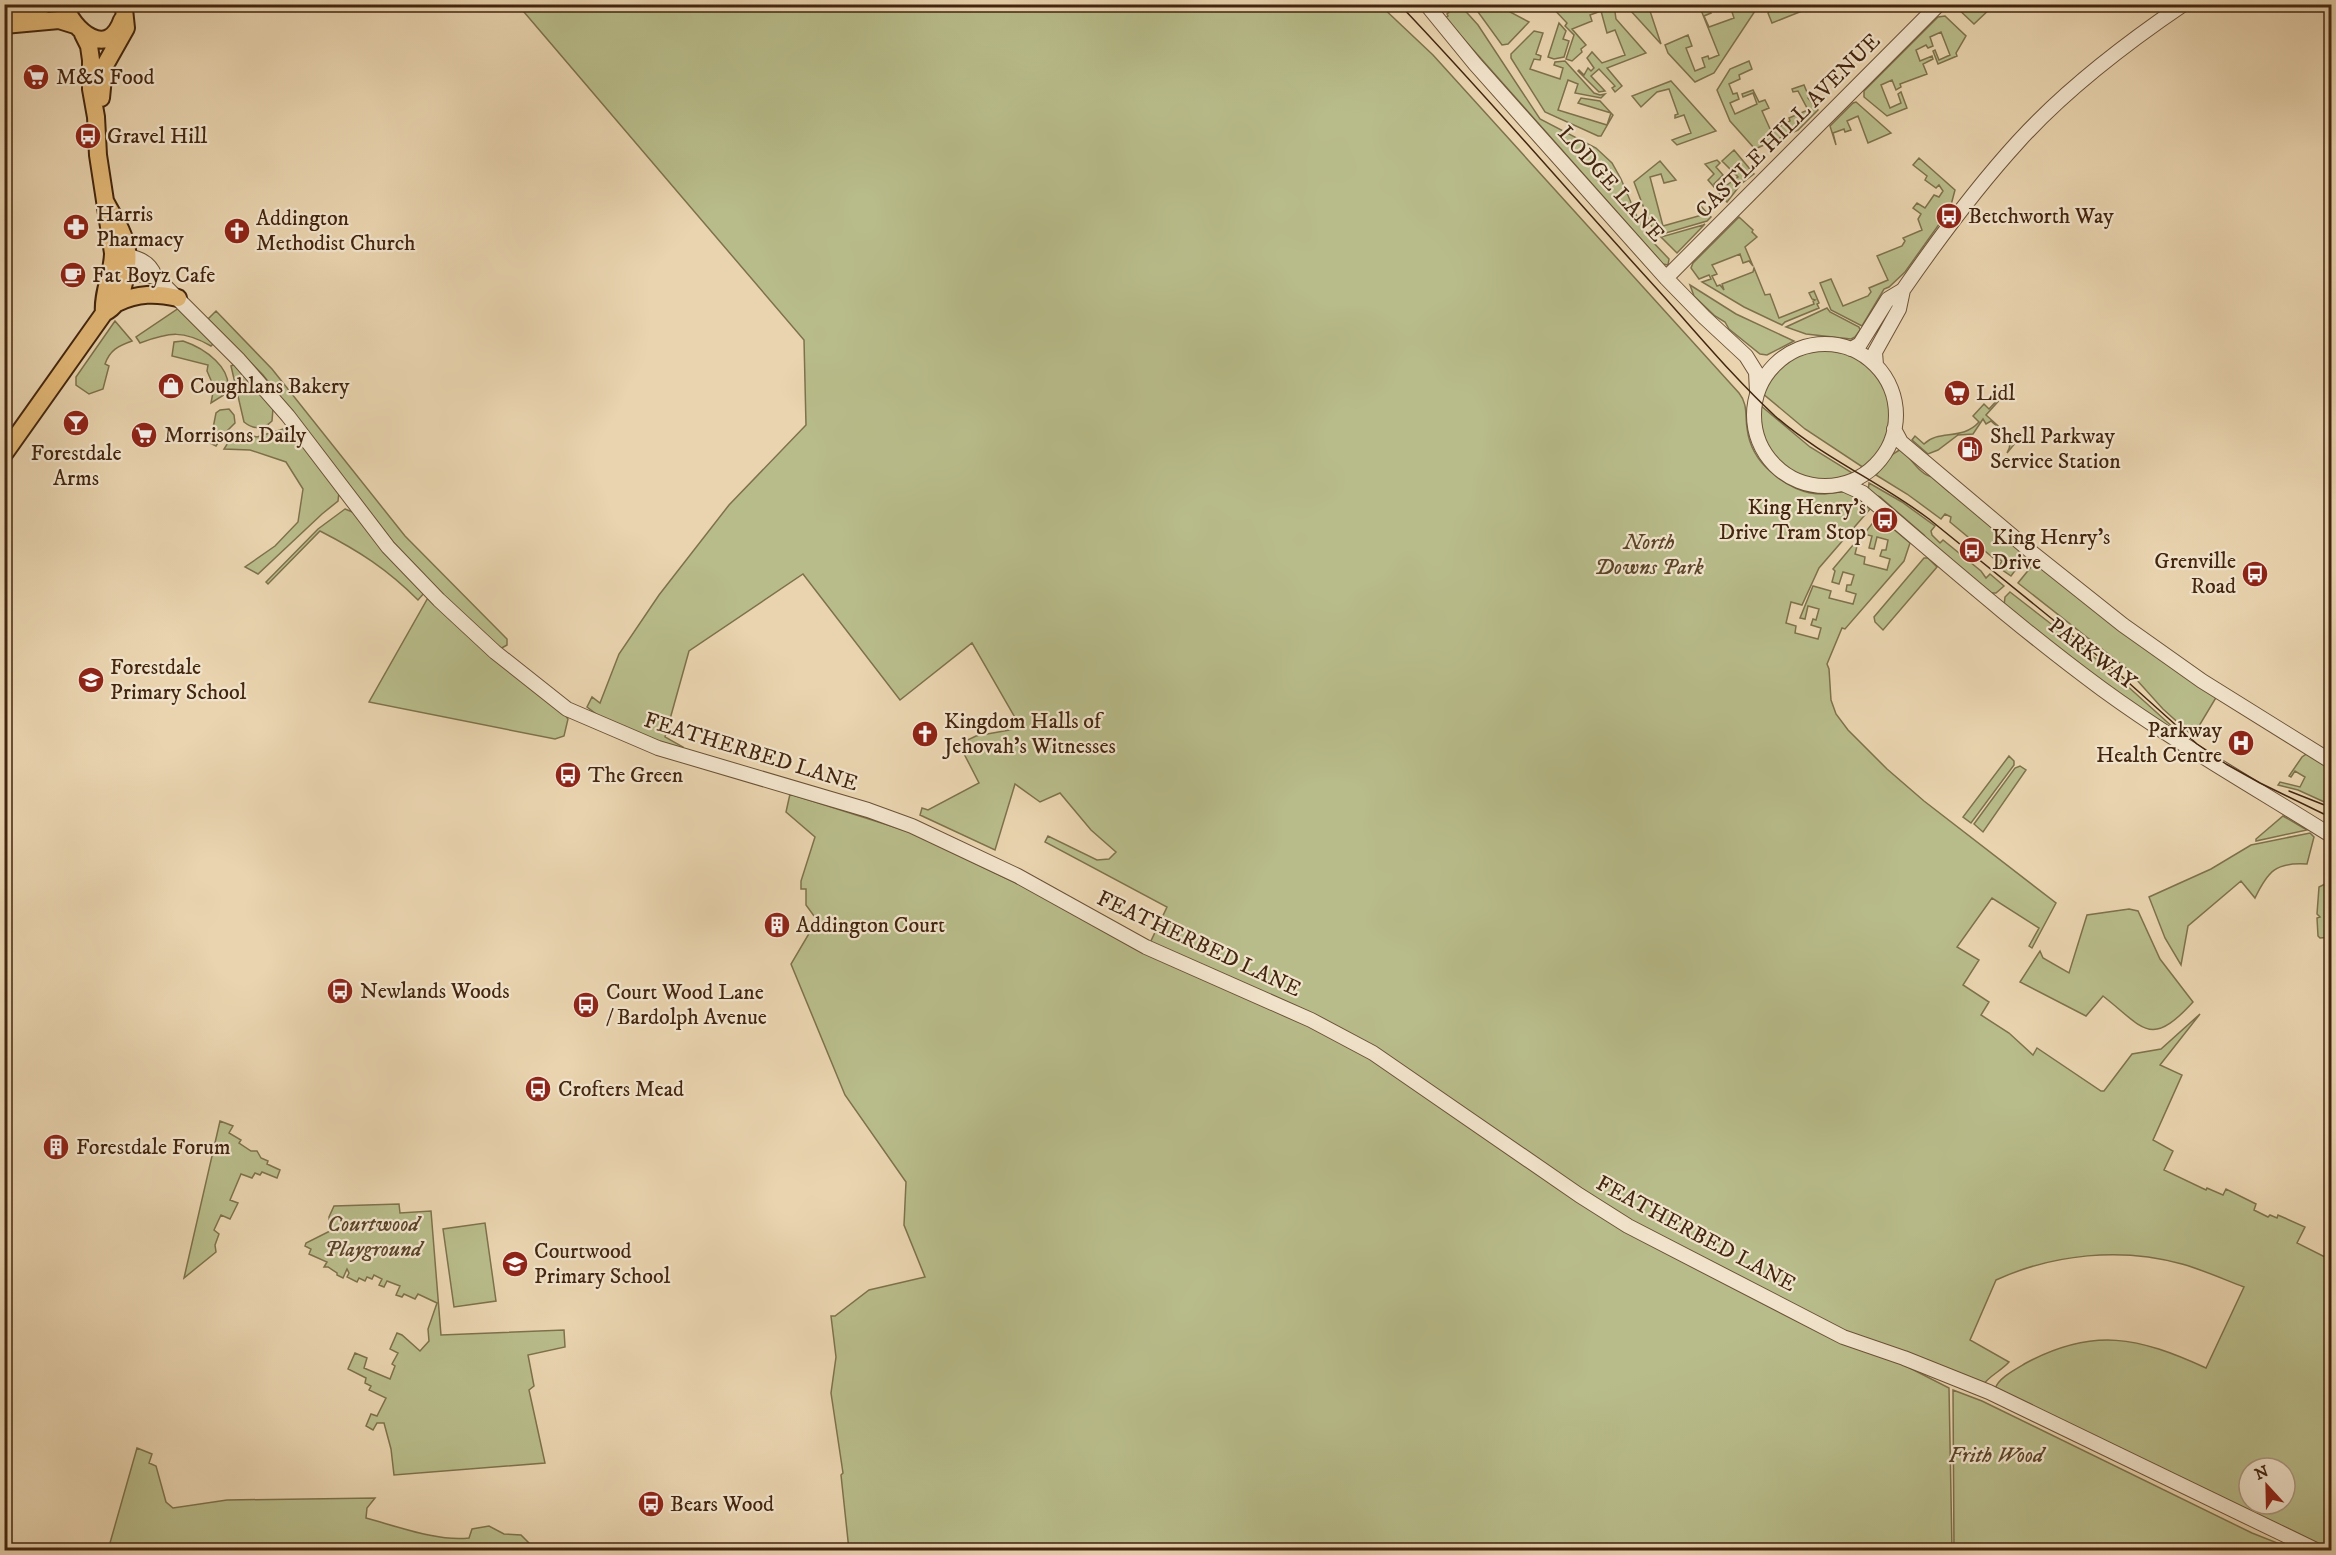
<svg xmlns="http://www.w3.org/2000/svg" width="2336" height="1555" font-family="'IM FELL DW Pica',serif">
<rect width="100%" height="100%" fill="#e9d4af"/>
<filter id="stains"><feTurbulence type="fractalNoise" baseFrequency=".00333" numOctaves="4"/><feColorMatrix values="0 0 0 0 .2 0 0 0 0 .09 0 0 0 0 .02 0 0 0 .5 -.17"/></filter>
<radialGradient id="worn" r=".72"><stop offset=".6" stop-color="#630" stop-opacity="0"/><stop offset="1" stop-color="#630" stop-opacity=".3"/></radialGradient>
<!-- green -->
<path fill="#b8bc8a" stroke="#7e714c" stroke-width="1.5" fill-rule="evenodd" d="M518 5H1380L1433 55 1739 393C1748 404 1745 415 1747 428 1749 445 1758 461 1771 472 1785 485 1805 495 1825 494 1835 493 1843 490 1852 494 1859 497 1865 504 1870 509L1819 568 1802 605 1791 602 1786 623 1796 626 1795 633 1818 639 1821 628 1811 625 1813 619 1816 620 1819 609 1808 606 1805 619 1800 618 1813 586 1831 591 1829 598 1853 604 1856 594 1846 591 1847 585H1851L1854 575 1843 572 1839 584 1832 582 1835 571 1833 569 1853 545 1857 546 1855 554 1865 557 1864 564 1887 570 1890 559 1880 556 1882 550H1886L1888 540 1877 537 1874 549 1869 548 1872 536 1864 534 1878 516 1910 543 1904 561 1845 629 1842 628 1827 664 1829 669 1831 700 1836 714 1848 730 1887 769 1924 801 2056 903 2032 948 2029 946 2039 928 1992 898 1957 947 1979 960 1963 985 1989 1002 1981 1015 2009 1033 2033 1055 2037 1048 2101 1091H2104L2132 1054 2161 1049 2200 1014 2160 1065 2182 1075 2153 1140 2173 1151 2164 1170 2206 1190 2207 1188 2223 1195 2226 1189 2256 1204 2254 1210 2268 1217 2270 1215 2277 1218 2278 1215 2305 1227 2297 1243 2331 1260V1550H2322L1995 1389C1998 1378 2016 1369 2026 1363 2094 1327 2138 1337 2206 1368L2244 1287C2223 1279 2203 1270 2182 1264 2121 1247 2053 1254 1996 1280L1970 1340 2009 1362C2001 1371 1989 1376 1983 1385L1843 1333 1628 1221 1421 1080 1150 943 1167 907 1045 842 1048 836 1097 860 1109 859 1116 852 1091 830 1060 793 1040 802 1015 784 995 850 920 815 922 808 928 810 979 783 959 744 976 736 1021 728 972 643 900 700 803 574 689 651 665 737 683 747 681 752 599 716 587 707 592 697 600 703 619 654 659 595 729 505 806 425 804 340ZM2249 1468H2285V1504H2249Z
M1457 5H1460L1478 25 1540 119 1596 148 1612 163 1621 179 1638 219 1651 240 1669 259 1668 265 1663 264 1445 18 1448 16 1447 14Z
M1473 5H1497L1529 22 1508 44 1502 45Z
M1550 5H1571L1577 9 1614 5 1616 19 1646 53 1607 68 1622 86 1615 92 1612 88 1615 86 1599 69 1591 76 1605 91 1599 92 1578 71 1579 70 1584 75 1588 68 1591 71 1594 68 1587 58 1592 52 1602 63 1625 55 1615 30 1607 33 1601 11 1590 15 1592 21 1572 29 1586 45 1581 49 1582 52 1572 61 1566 59 1574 35 1565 26 1567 23Z
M1631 5H1648L1661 44 1630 10Z
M1699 5H1707L1711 13 1704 16 1709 27 1734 18 1731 9 1748 5H1759L1714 73 1695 82 1668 53 1665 45 1688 35 1692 46 1686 48 1695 71 1705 67 1702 58 1708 56 1709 59 1719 55Z
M1773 5H1800L1802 11 1772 23 1768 13Z
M1954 5H1994L1974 24Z
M1945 16 1966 36 1956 53 1957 56 1938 64 1933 51 1935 50 1939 60 1950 55 1941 32 1930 37 1933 46 1928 48 1926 45 1916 50 1920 61 1932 56 1933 59 1923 64 1927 74 1900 84 1901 87 1896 90 1892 80 1881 85 1890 108 1901 103 1898 94 1901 92 1907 108 1887 116 1864 97V91L1938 17Z
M1559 23 1566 31 1563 39 1569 41 1564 57 1554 59 1548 57Z
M1534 31 1543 33 1536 54 1541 56 1540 60 1534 59 1530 69 1560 79 1563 68 1554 65 1555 62 1565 61 1594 93 1600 95 1605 94 1601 98 1575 93 1578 84 1568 80 1558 110 1607 125 1611 113 1578 103 1581 98 1600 101 1613 115 1601 136H1598L1545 112 1511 58V54Z
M1749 61 1752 69 1739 75 1740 79 1729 84 1733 94 1737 93 1739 99 1730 103 1735 114 1757 104 1753 93 1743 97 1742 94 1753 90 1759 102 1765 100 1769 108 1762 111 1771 131 1790 121 1789 118 1808 110 1798 91 1793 92 1792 89 1804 85 1809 97 1808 98 1818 110 1798 130 1755 149 1730 121 1717 90 1730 69Z
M1671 81 1716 131 1677 145 1672 140 1691 133 1684 115 1675 118V115L1678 114 1669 89 1657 92 1641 107 1632 96Z
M1856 102 1891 133 1868 143 1858 116 1847 121 1851 130 1845 132 1844 129 1833 133 1836 145 1830 126 1853 103Z
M1734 150 1754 174 1741 184 1727 202 1708 180 1714 174 1705 164 1717 160 1720 163 1716 167 1723 175 1714 184 1720 190 1738 177 1722 161Z
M1919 158 1955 190 1950 209 1905 272 1889 287 1884 289 1862 326 1831 310 1820 283 1831 279 1843 306 1868 296 1871 292 1869 288 1888 280 1877 256 1902 246 1905 241 1903 238 1922 230 1918 219 1921 214 1913 208 1917 203 1925 208 1934 195 1939 197 1943 191 1939 185 1936 188 1925 180 1927 176 1913 165Z
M1660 161 1676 180 1664 183 1661 174 1650 177 1663 226 1702 215 1699 204 1711 217 1707 221 1659 235 1650 224 1634 182Z
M1739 217 1753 230 1752 232 1757 237 1745 247 1753 266 1749 261 1743 263 1740 254 1712 265 1717 274 1712 276 1717 286 1720 285 1724 290 1722 284 1753 272 1754 268 1765 295 1770 294 1779 318 1814 304 1813 301 1815 300 1812 299 1809 293 1814 291 1819 303 1817 304 1819 308 1785 322 1782 325 1744 307 1702 282 1711 279 1709 275 1699 279 1691 268 1693 263Z
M1705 224 1677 253 1661 237 1703 225Z
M1690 285 1736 314 1794 341 1767 355 1760 354 1729 329 1725 322 1715 316 1694 296Z
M179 308 214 343 211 346C183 330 170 332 140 343L136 337Z
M1827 308 1830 312 1859 327 1860 330 1855 337 1851 339 1806 334 1786 327Z
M216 311 272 369 405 536 507 639V645L500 649 467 620 394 543 263 375 208 319Z
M115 321 132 341C118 346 110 350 105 364L109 366 103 389 89 394 76 385V377Z
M183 341C204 348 234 368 227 393L211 403 214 387 207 371 208 365 172 356 174 342Z
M1830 348C1891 357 1912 429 1864 468L1805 429 1762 393C1774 363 1799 349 1830 348Z
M235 364 273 408 272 421C263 430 254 430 244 422L231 366Z
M2002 395H2004L1986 415 2016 442 2007 453C2017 437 1999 429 1991 421L1986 424 1983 419 1973 434 1958 435 1938 450 1928 454 1912 440 1915 436 1924 444C1939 429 1962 441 1979 422L1973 416 1984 404 1989 409Z
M1760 405 1810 447 1854 474C1804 494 1754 461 1760 405Z
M229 409 234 415 235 423 223 435 216 446 210 443 216 413 220 410Z
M283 429 294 435 339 492 338 501 322 514 258 574 245 567 275 546 298 522 303 489 286 462 250 450 224 449 231 438 238 433 257 437Z
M1901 449C1911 458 1920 475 1932 477L1949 492 1957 494 2026 556 2011 576 1998 567 2002 561 1998 559 1997 561 1950 522 1951 517 1945 514 1941 519 1907 494 1876 475 1893 454Z
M1869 483 1902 502 1935 526 1931 531 1932 535 1940 543 1943 540 1981 571 1986 578 1990 574 2004 586 1996 593H1988L1932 547 1924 535 1880 497 1868 492Z
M345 509 355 513 425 592 418 600C387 569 359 551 320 531L268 584 266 582 318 529Z
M1924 558H1928L1937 567 1883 630 1875 622 1874 617Z
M2038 565 2217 696 2193 736 2163 709 2126 668 2018 583 2031 567Z
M2010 592 2104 665 2186 739 2155 722 2004 606 2005 597Z
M429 596 498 661 533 691 562 711 568 719 564 736 555 739 369 702Z
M2308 753 2331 767V805L2298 790 2278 785 2280 782 2300 787 2305 777 2295 771 2291 777 2289 776 2302 757Z
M2009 756 2014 761V765L1971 823 1963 817Z
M2020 766 2026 770 1983 832 1974 824 2015 768Z
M790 794 910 832 1307 1023 1368 1056 1557 1188 1949 1388 1952 1550H849L841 1475 843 1473 831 1393 836 1357 831 1316H835L869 1290 925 1277 904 1225 906 1182 845 1095 791 964 817 920 806 905V889H801V881L815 837 786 812Z
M2283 816 2307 830 2256 841V839Z
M2310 833 2314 837 2307 864C2276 862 2268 871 2255 898L2241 881 2188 926 2181 965 2165 938 2149 897 2211 869 2251 845Z
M2331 881V918L2325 920 2326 931 2331 930V937L2320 938 2318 936 2317 918 2320 917 2317 914 2319 887Z
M2129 909 2138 911 2160 959 2193 1002C2150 1049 2144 1028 2103 996L2086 1016 2020 982 2040 951 2043 958 2069 973 2087 915Z
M220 1121 233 1126 229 1133 241 1140 239 1143 251 1151H257L261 1158 268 1161 267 1164 280 1170 277 1178 262 1172 260 1175 255 1173 252 1178 241 1174 230 1200 238 1203 230 1219 221 1215 214 1230 219 1234 215 1245 216 1252 184 1278Z
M399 1204 400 1213 431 1211 441 1335 564 1330 565 1347 528 1355 534 1386 529 1390 545 1463 394 1475 391 1449 384 1423H377L373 1430 366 1426 371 1414 377 1416 386 1398 369 1390 371 1386 365 1383 366 1378 348 1369 355 1353 367 1358 364 1368 390 1379 395 1366 392 1364 398 1353 390 1349 397 1333 402 1335 420 1351 429 1341 428 1329 437 1303 418 1294 415 1299 404 1294 402 1297 396 1295 400 1286 387 1281 384 1287 379 1285 382 1279 374 1275 372 1279 367 1277 365 1281 359 1278 357 1282 347 1277 349 1273 347 1269 343 1278 337 1275V1273L328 1267H324L327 1262 309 1254 311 1249 305 1246 306 1243 330 1231 329 1217 334 1206Z
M485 1223 496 1301 454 1307 443 1229Z
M1953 1390 1982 1401 2252 1533 2295 1550H1954Z
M137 1448 152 1454 149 1463 156 1466 166 1502 173 1508 227 1500 375 1498 367 1508 366 1518C396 1526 439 1542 469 1538L472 1529 489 1526 504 1534 521 1535 534 1548 640 1544 646 1546 649 1550H108Z"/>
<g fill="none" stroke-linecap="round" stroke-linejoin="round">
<defs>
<path id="tertiary" d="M1426 4 1475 64 1666 278 1704 317 1746 356 1756 372 1757 392
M120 254C135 257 149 260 155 276L239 360 288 416 388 547 439 600 495 652 567 709 658 748 868 810 912 826 1018 876 1146 947 1311 1020 1373 1053 1579 1195 1628 1226 1843 1337 1904 1358 1989 1392 2316 1550
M118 267 145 276H155
M1666 278 1939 4
M1754 415a71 71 0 1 1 142 0a71 71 0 1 1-142 0Z
M1851 349 1860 344 1888 299 1903 290
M1876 365 1875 352 1899 309 1903 290C1939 238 1976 188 2018 142 2066 89 2125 44 2184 4
M1894 429 1901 442 2035 555 2123 625 2202 681 2332 762
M1843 484 1863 493C1942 560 2019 628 2102 689 2176 743 2254 787 2332 836"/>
<path id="primary" d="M64 4C73 31 108 60 122 20
M4 12 38 8 47 4
M4 25 59 20 75 25
M83 34 89 46 91 60V89L96 117 98 155 113 253C113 273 102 293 104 313
M101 98 104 67 126 28 124 9
M117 303C138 293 156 293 178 298
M4 454 104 313C116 307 119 299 123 287 134 246 124 236 105 201"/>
</defs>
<!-- tertiary casing -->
<use href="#tertiary" stroke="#6c5237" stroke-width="16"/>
<!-- primary casing -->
<use href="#primary" stroke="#43260f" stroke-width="20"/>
<!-- tertiary -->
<use href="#tertiary" stroke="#f1e3cb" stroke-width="14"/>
<!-- primary -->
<use href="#primary" stroke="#e4ba78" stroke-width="16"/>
<!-- tram -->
<path stroke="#43260f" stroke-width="1.5" d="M1399 4C1488 97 1571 195 1658 290 1696 332 1733 377 1775 416 1822 457 1880 482 1929 519L2110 666 2197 744 2226 764 2260 783 2332 818
M2289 791 2332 808"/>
</g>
<!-- icons -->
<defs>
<symbol id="supermarket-disc" viewBox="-11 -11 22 22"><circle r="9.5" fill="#8f2418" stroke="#f1e3cb"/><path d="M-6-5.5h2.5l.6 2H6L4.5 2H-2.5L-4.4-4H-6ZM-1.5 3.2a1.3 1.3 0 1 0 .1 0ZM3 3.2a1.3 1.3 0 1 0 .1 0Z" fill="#fff"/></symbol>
<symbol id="bus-disc" viewBox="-11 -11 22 22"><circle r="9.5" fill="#8f2418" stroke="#f1e3cb"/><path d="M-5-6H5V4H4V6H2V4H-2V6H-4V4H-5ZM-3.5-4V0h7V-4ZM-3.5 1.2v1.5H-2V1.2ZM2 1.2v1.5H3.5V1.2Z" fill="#fff"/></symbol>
<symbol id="pharmacy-disc" viewBox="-11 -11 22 22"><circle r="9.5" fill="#8f2418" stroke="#f1e3cb"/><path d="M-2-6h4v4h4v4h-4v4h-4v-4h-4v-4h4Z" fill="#fff"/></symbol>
<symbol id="church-disc" viewBox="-11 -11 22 22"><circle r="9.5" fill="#8f2418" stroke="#f1e3cb"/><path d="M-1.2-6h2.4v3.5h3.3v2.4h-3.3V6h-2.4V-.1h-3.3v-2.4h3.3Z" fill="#fff"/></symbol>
<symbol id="cafe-disc" viewBox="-11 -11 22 22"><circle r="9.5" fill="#8f2418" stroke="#f1e3cb"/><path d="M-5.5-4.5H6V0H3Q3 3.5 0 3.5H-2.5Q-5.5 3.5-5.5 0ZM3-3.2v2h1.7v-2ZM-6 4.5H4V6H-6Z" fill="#fff"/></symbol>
<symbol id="shop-disc" viewBox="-11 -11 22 22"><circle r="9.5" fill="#8f2418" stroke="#f1e3cb"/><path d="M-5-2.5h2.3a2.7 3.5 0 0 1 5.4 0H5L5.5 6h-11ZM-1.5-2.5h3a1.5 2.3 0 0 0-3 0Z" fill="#fff"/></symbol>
<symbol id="bar-disc" viewBox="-11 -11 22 22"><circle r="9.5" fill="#8f2418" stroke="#f1e3cb"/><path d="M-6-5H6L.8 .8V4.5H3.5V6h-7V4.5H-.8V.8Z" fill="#fff"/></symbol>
<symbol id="fuel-disc" viewBox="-11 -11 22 22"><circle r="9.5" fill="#8f2418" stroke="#f1e3cb"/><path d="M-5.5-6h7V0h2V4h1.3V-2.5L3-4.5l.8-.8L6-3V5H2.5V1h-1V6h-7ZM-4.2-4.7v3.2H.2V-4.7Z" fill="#fff"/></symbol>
<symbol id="school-disc" viewBox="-11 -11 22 22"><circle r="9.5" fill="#8f2418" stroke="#f1e3cb"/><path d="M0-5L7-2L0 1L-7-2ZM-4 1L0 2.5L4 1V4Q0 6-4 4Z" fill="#fff"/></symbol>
<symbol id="hospital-disc" viewBox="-11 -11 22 22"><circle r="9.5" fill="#8f2418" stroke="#f1e3cb"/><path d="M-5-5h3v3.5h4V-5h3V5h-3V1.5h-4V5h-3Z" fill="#fff"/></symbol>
<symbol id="building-disc" viewBox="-11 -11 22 22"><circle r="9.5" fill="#8f2418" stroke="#f1e3cb"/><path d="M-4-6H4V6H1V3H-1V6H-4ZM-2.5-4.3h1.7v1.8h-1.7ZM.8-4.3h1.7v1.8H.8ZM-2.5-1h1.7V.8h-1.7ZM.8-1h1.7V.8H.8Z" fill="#fff"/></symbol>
</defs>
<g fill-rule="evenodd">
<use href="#supermarket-disc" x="21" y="62" width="30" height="30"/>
<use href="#bus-disc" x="73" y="121" width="30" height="30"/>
<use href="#bus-disc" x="1934" y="201" width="30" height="30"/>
<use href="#pharmacy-disc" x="61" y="212" width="30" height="30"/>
<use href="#church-disc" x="222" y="216" width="30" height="30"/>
<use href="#cafe-disc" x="58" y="260" width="30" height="30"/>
<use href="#shop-disc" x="156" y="371" width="30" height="30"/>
<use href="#supermarket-disc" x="1942" y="378" width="30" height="30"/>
<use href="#bar-disc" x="61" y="408" width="30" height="30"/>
<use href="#supermarket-disc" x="129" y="420" width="30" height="30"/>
<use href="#fuel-disc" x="1955" y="434" width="30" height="30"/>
<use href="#bus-disc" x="1870" y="505" width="30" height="30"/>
<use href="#bus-disc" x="1957" y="535" width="30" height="30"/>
<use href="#bus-disc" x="2240" y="559" width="30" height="30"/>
<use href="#school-disc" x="76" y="665" width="30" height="30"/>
<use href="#church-disc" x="910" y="719" width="30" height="30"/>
<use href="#hospital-disc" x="2226" y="728" width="30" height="30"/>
<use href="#bus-disc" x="553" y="760" width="30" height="30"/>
<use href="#building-disc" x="762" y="910" width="30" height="30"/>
<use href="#bus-disc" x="325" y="976" width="30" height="30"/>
<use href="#bus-disc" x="571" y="990" width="30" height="30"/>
<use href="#bus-disc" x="523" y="1074" width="30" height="30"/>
<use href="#building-disc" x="41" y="1132" width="30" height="30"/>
<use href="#school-disc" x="500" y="1249" width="30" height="30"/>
<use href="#bus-disc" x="636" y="1489" width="30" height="30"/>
</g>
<g text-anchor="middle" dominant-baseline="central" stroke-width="4.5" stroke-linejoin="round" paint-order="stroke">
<!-- poi labels -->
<g font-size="22" fill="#43260f" stroke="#f1e3cb" text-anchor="start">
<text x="56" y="77">M&amp;S Food</text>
<text x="107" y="136">Gravel Hill</text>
<text x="96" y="214">Harris<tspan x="96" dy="25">Pharmacy</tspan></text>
<text x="1968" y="216">Betchworth Way</text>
<text x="256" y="218">Addington<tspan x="256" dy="25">Methodist Church</tspan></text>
<text x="92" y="275">Fat Boyz Cafe</text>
<text x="190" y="386">Coughlans Bakery</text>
<text x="1976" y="393">Lidl</text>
<text x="164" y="435">Morrisons Daily</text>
<text x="1990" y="436">Shell Parkway<tspan x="1990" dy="25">Service Station</tspan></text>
<text x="76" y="453" text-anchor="middle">Forestdale<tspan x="76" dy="25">Arms</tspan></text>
<text x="1866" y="507" text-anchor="end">King Henry's<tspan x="1866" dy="25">Drive Tram Stop</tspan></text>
<text x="1992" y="537">King Henry's<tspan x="1992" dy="25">Drive</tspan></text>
<text x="2236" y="561" text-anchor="end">Grenville<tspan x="2236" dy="25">Road</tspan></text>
<text x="110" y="667">Forestdale<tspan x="110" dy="25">Primary School</tspan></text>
<text x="944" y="721">Kingdom Halls of<tspan x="944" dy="25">Jehovah's Witnesses</tspan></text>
<text x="2222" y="730" text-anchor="end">Parkway<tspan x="2222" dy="25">Health Centre</tspan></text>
<text x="588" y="775">The Green</text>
<text x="796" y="925">Addington Court</text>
<text x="360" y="991">Newlands Woods</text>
<text x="606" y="992">Court Wood Lane<tspan x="606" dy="25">/ Bardolph Avenue</tspan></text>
<text x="558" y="1089">Crofters Mead</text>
<text x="76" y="1147">Forestdale Forum</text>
<text x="534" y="1251">Courtwood<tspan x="534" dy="25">Primary School</tspan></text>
<text x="670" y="1504">Bears Wood</text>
</g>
<!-- street labels -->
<g font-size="22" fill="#43260f" stroke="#f1e3cb">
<text transform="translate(1788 126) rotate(-45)">CASTLE HILL AVENUE</text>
<text transform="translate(1611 184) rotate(48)">LODGE LANE</text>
<text transform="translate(2092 654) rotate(37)">PARKWAY</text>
<text transform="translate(751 752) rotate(17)">FEATHERBED LANE</text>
<text transform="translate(1199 944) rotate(25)">FEATHERBED LANE</text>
<text transform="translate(1696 1234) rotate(28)">FEATHERBED LANE</text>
</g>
<!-- park labels -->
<g font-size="22" font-style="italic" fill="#5a4428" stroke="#f1e3cb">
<text x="1649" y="542">North<tspan x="1649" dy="25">Downs Park</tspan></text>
<text x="373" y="1224">Courtwood<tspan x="373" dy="25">Playground</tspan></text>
<text x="1996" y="1455">Frith Wood</text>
</g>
</g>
<!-- margin -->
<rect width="2336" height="1555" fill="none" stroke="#e9d4af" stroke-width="24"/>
<rect x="6" y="6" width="2324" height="1543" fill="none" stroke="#43260f" stroke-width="3"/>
<rect x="12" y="12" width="2312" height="1531" fill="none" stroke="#43260f" stroke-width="1.5"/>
<!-- north arrow -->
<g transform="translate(2267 1486) rotate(338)"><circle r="28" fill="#f1e3cb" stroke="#ab9780" stroke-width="1.5"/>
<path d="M0-4.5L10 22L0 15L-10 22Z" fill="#8f2418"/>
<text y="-9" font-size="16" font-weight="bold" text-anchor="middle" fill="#43260f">N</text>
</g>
<rect width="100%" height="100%" filter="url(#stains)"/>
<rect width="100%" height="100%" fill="url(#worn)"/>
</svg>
